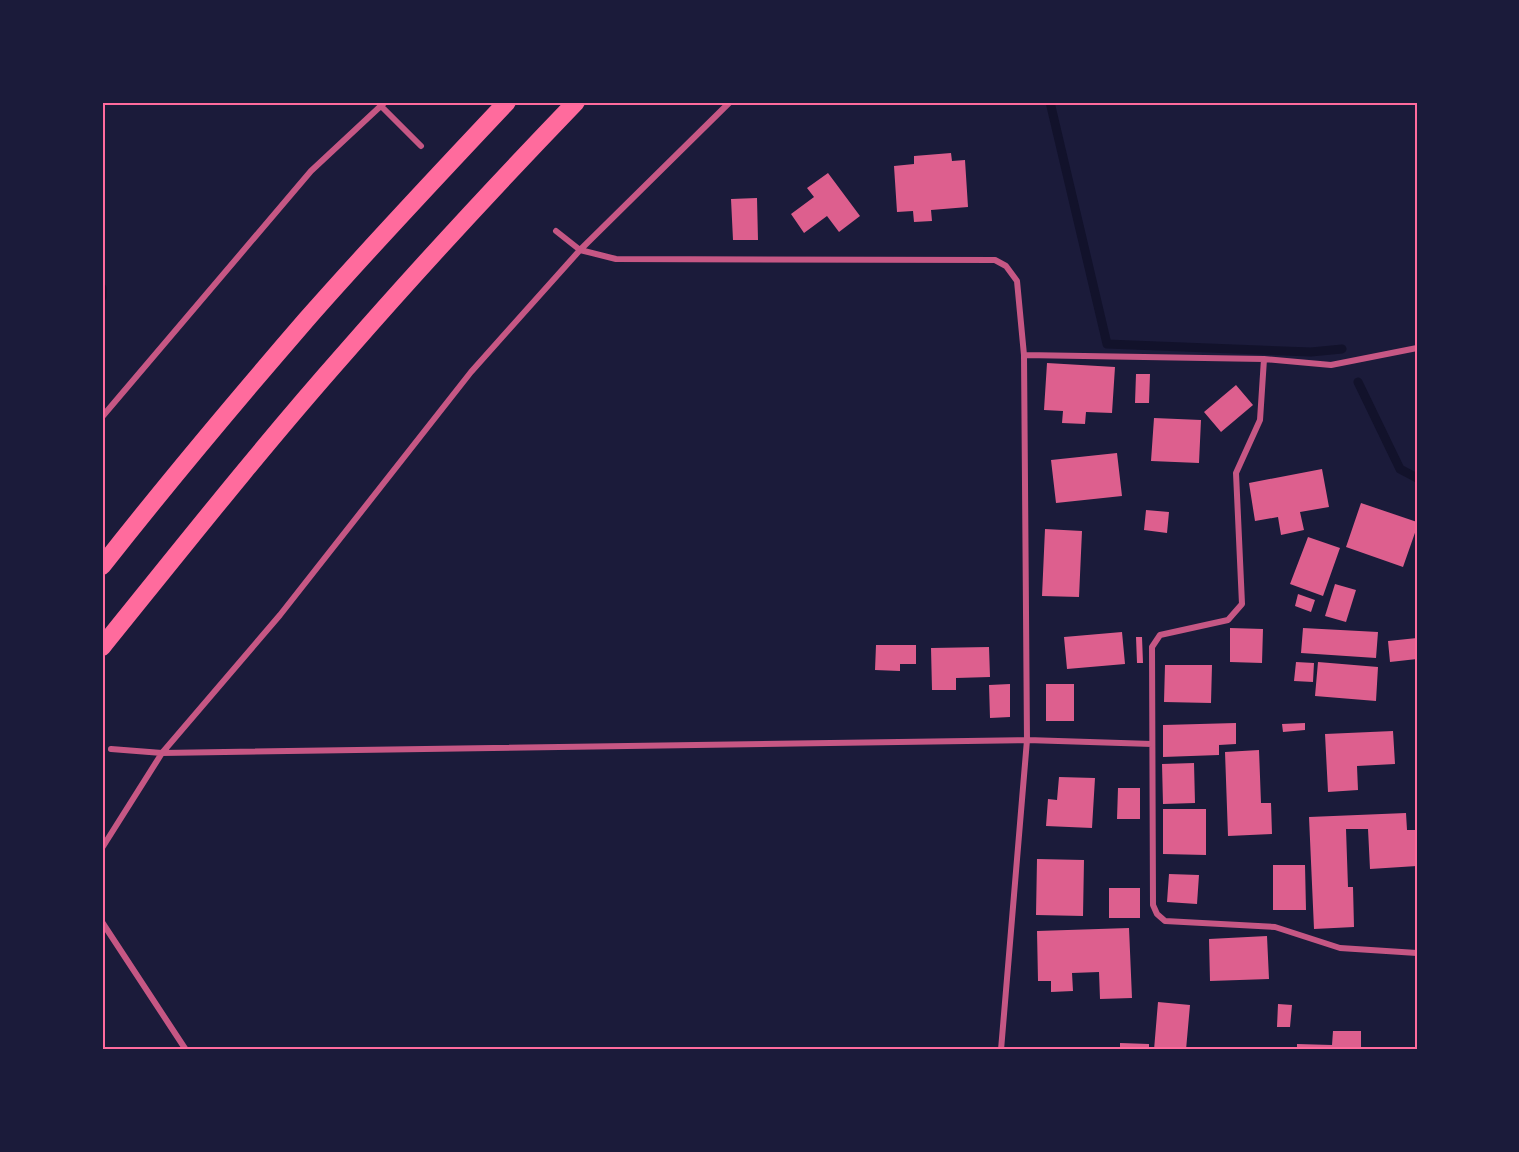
<svg xmlns="http://www.w3.org/2000/svg" width="1519" height="1152" font-family="'Libre Baskerville',serif">
<rect width="100%" height="100%" fill="#1b1b3a"/>
<g fill="none" stroke-linecap="round" stroke-linejoin="round">
<!-- stream -->
<path stroke="#12122b" stroke-width="9" d="M1050 102 1107 344 1311 352 1342 349
M102 288V297
M1358 382 1400 469 1417 478"/>
</g>
<!-- building -->
<path fill="#dd5f8e" d="M951 153 952 161 965 160 968 207 931 210 932 221 914 222 913 211 897 212 894 166 914 164V156Z
M828 173 860 216 839 232 827 216 804 233 791 214 814 197 807 188Z
M757 198 758 240H733L731 199Z
M1047 363 1115 367 1112 413 1086 412 1085 424 1062 423 1063 411 1044 410Z
M1136 374H1150L1149 403H1135Z
M1236 385 1253 405 1221 432 1204 412Z
M1154 418 1201 420 1199 463 1151 461Z
M1117 453 1122 496 1056 503 1051 460Z
M1322 469 1329 507 1300 512 1304 530 1281 535 1278 517 1255 521 1249 483Z
M1361 503 1417 522V527L1403 567 1346 547Z
M1146 510 1169 512 1167 533 1144 530Z
M1045 529 1082 531 1079 597 1042 596Z
M1308 537 1340 548 1323 596 1290 584Z
M1335 584 1356 590 1346 622 1325 616Z
M1298 594 1315 600 1311 612 1295 606Z
M1230 628 1263 629 1262 663 1230 662Z
M1303 628 1378 632 1376 658 1301 653Z
M1122 632 1125 664 1067 669 1064 637Z
M1136 637H1142L1143 663H1137Z
M1417 638V659L1390 662 1388 641Z
M876 645H916V664H900V671L875 670Z
M989 647 990 677 956 678V690H932L931 648Z
M1296 662 1314 663 1313 682 1294 681Z
M1318 662 1378 667 1376 701 1315 696Z
M1165 665H1212L1211 703 1164 702Z
M1010 684V717L990 718 989 685Z
M1046 684H1074V721H1046Z
M1236 723V744L1219 745V755L1163 757V725Z
M1305 723V730L1283 732 1282 724Z
M1393 731 1395 764 1357 766 1358 790 1328 792 1325 734Z
M1259 750 1261 803H1271L1272 834 1228 836 1225 752Z
M1194 763 1195 803 1163 804 1162 764Z
M1059 777 1095 778 1092 828 1046 826 1048 799 1057 800Z
M1118 788H1140V819H1117Z
M1163 809H1206V855L1163 854Z
M1406 813 1407 830H1417V866L1370 869 1368 829H1346L1348 887H1353L1354 927 1314 929 1309 817Z
M1037 859 1084 860 1083 916 1036 915Z
M1273 865H1305L1306 910H1273Z
M1169 874 1199 875 1197 904 1167 902Z
M1109 888H1140V918H1109Z
M1129 928 1132 998 1100 999 1099 972 1072 973 1073 991 1051 992V981H1038L1037 931Z
M1267 936 1269 979 1210 981 1209 939Z
M1158 1002 1190 1005 1186 1050H1154Z
M1278 1004 1292 1005 1290 1027H1277Z
M1333 1031H1361V1050H1297V1044L1332 1045Z
M1120 1043 1149 1044V1050H1120Z"/>
<g fill="none" stroke-linecap="round" stroke-linejoin="round">
<!-- minor -->
<path stroke="#c65784" stroke-width="6" d="M381 106 421 146
M556 231 580 250 616 259 995 260 1006 266 1017 281 1024 355 1027 740 1001 1050
M1024 355 1264 359 1331 365 1417 348
M1264 359 1260 420 1236 473 1242 604 1228 620 1160 635 1152 647 1153 905 1157 914 1165 921 1275 927 1340 948 1417 953
M102 417 311 171 385 102
M111 749 162 753 1027 740 1152 744
M102 848 162 753 280 615 471 372 580 250 730 102
M102 922 186 1050"/>
<!-- motorway -->
<path stroke="#ff6b9d" stroke-width="18" d="M102 566C168 482 236 401 306 320 371 246 439 174 507 102
M102 647C182 548 261 448 345 353 420 267 497 184 576 102"/>
</g>
<!-- border -->
<rect width="1519" height="1152" fill="none" stroke="#1b1b3a" stroke-width="207"/>
<rect x="104" y="104" width="1312" height="944" fill="none" stroke="#ff6b9d" stroke-width="2"/>
</svg>
